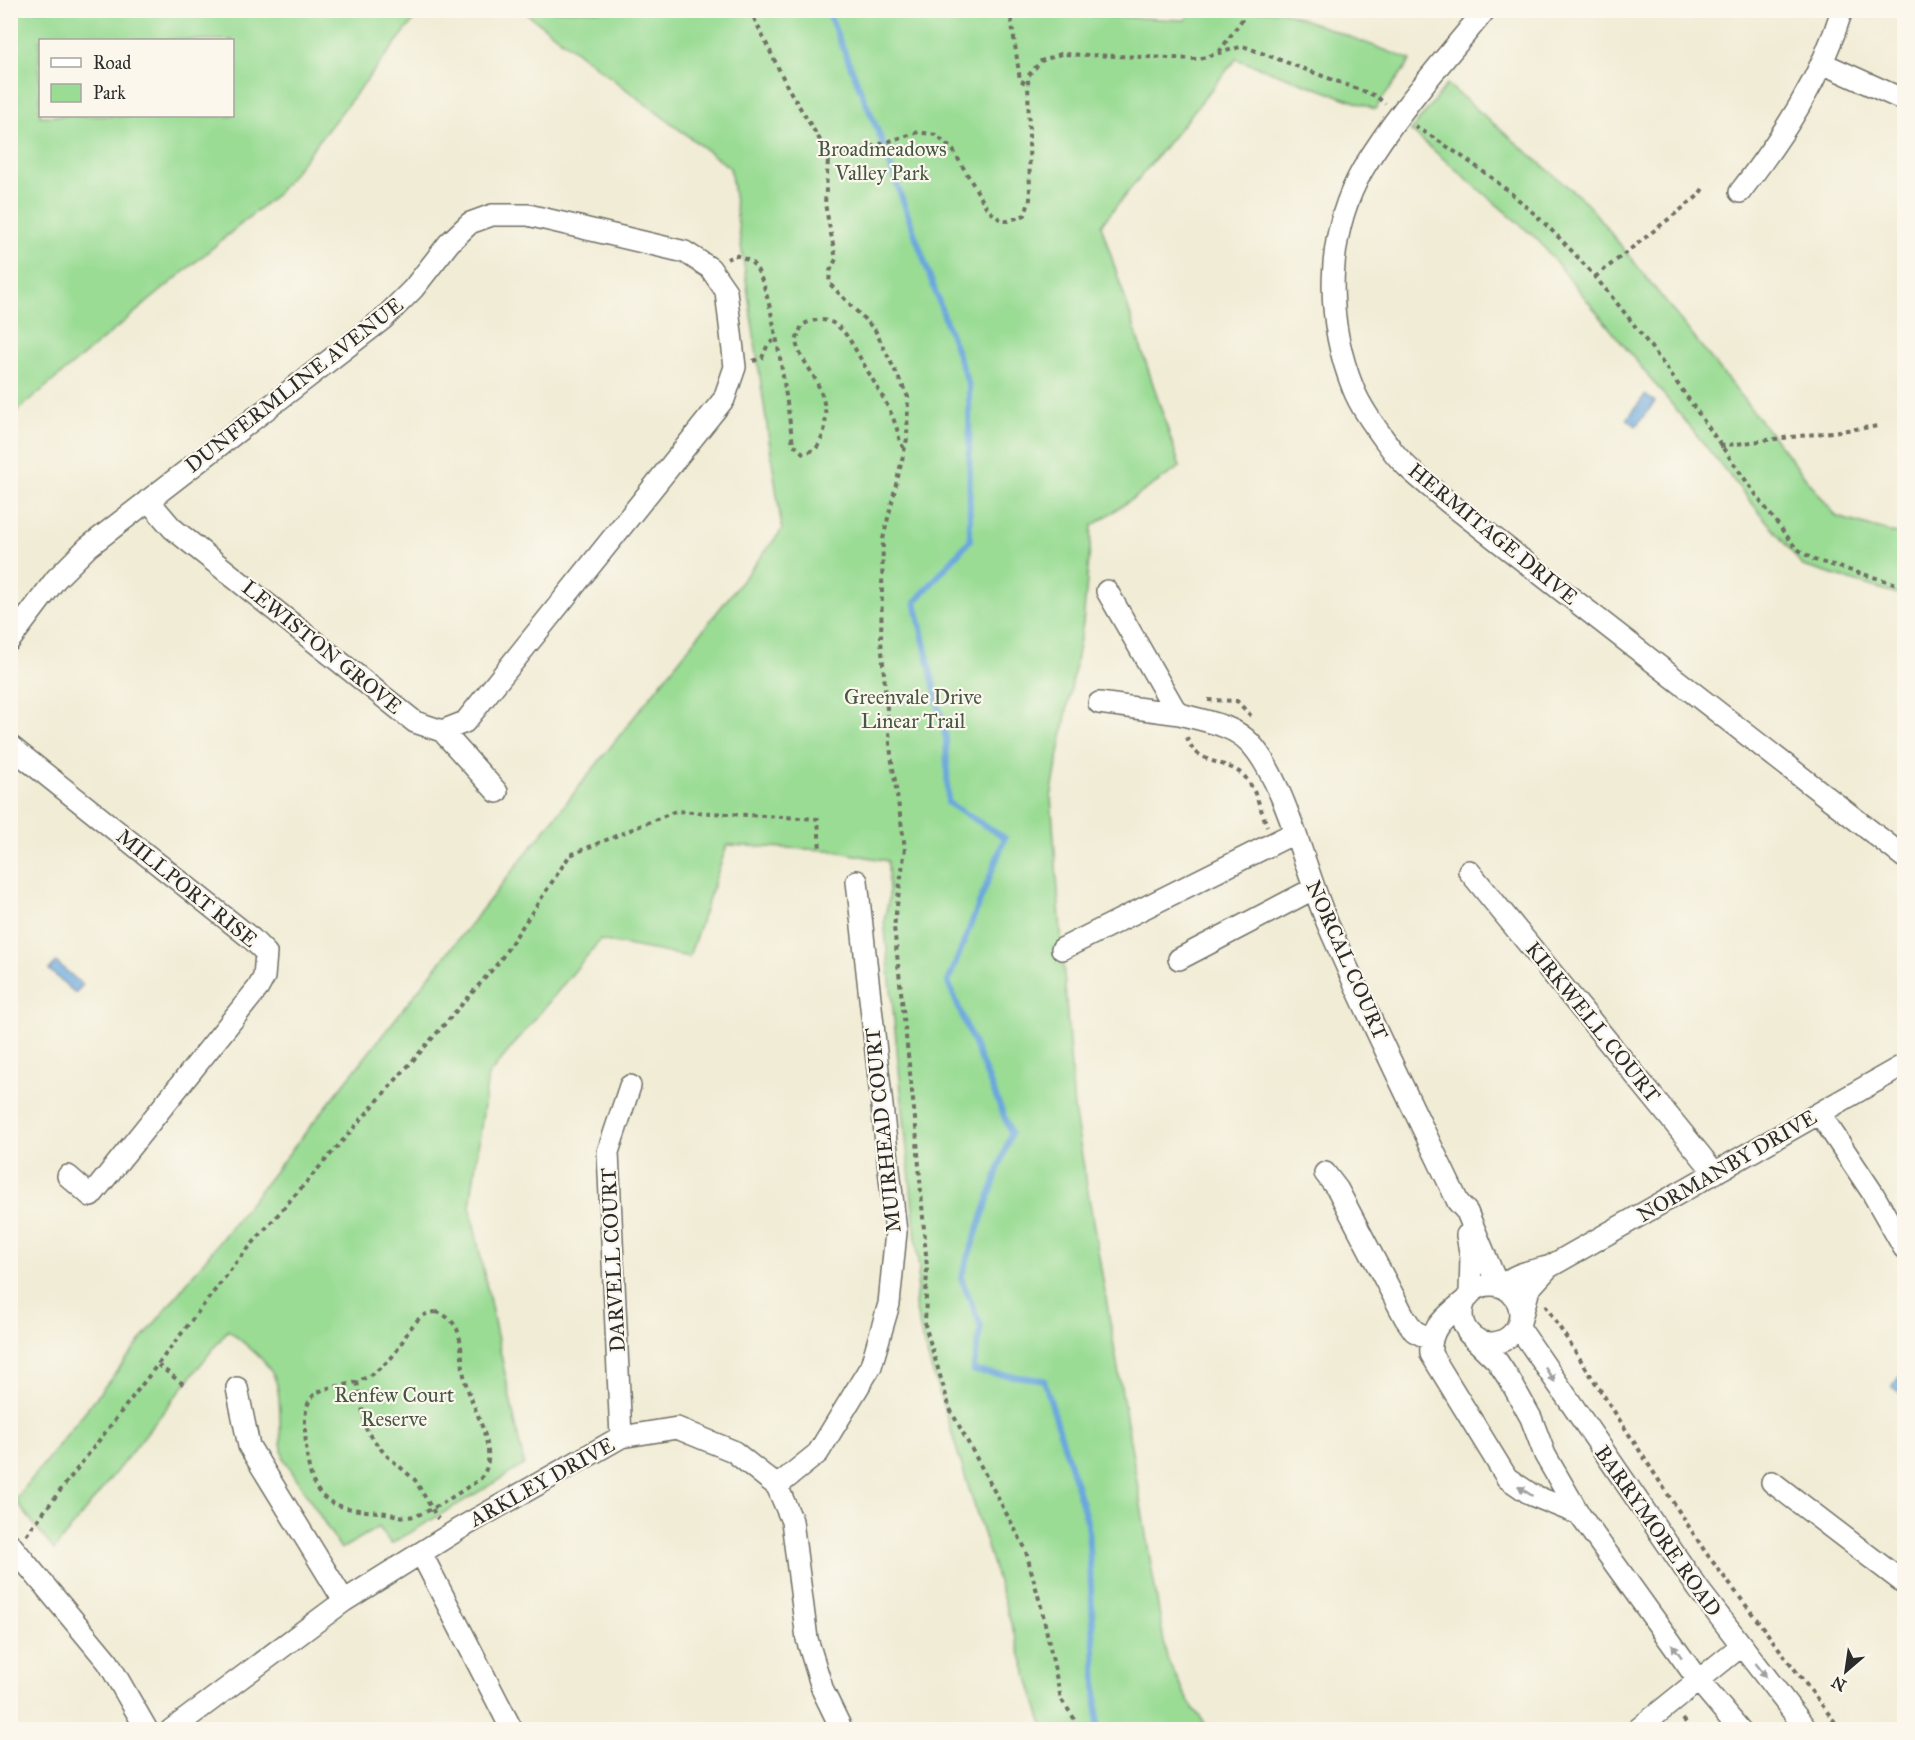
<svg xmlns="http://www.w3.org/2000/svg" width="1915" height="1740" font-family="'IM FELL Great Primer',serif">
<rect width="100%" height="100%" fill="#fbf7ec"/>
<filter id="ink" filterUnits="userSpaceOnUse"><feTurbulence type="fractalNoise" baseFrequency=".0167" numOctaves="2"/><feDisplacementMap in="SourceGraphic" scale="12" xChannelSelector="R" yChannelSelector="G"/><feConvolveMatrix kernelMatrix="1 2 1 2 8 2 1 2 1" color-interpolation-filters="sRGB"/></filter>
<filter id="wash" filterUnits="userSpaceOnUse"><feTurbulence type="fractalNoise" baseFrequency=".008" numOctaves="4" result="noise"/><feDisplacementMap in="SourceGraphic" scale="24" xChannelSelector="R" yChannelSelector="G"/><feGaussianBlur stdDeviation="1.35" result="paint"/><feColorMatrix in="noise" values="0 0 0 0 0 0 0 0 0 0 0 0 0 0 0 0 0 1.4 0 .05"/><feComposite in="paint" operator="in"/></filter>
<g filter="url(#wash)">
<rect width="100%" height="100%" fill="#f1ecd5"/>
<!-- green -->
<path fill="#9adc94" stroke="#628460" stroke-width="1.5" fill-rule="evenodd" d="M11 10H421V11L277 194 11 416ZM232 40V116H40V40Z
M1030 10 1031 13 1185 20 1192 11H1282L1411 60 1375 109 1236 59 1101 225 1180 467 1092 526 1083 623 1051 797 1074 1109 1167 1659 1189 1702 1209 1729H1044L922 1338 915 1305 919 1269 884 920 889 898 888 861 829 850 727 845 689 957 600 940 488 1076 470 1206 524 1465 391 1544 379 1527 341 1549 284 1459C277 1435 283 1410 277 1385 272 1363 245 1344 228 1330L54 1550 15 1500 782 530 730 168 523 11Z
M1447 84 1587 203 1837 517 1904 536V596L1803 566 1538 240 1411 131Z"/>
<!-- water -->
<path fill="#6ba7dc" stroke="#4b6984" stroke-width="1.5" d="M1645 395 1655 402 1636 426 1627 419Z
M56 962 83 985 75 993 49 970Z
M1900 1375 1904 1378V1396L1892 1387Z"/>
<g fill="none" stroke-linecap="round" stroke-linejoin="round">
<!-- stream -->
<path stroke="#6ba7dc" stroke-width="6" d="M827 10 879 134 969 386 970 540 915 602 946 739 948 803 1005 838 948 982 1011 1133 961 1278 981 1326 973 1371 1044 1380 1088 1524 1098 1730"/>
</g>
</g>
<g filter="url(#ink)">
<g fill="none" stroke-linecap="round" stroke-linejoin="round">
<defs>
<path id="minor" d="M1485 10C1443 62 1397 112 1363 169 1325 235 1325 318 1353 388 1361 409 1379 432 1392 450 1406 469 1430 486 1448 502L1904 857
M1824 64 1904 100
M1740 192C1783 136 1821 79 1842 10
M148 500 172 528 415 722 442 731 497 792
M1107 591 1174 708 1180 714C1203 721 1232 724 1250 743 1284 779 1306 873 1327 922 1368 1017 1414 1109 1458 1202L1467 1212 1498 1286
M10 640 56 579 88 547 383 319 413 289 449 243 470 223 492 215H528L685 252 710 268 726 291 735 367 724 399 465 722 442 731
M1099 703 1180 714
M10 746 252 939 266 953 264 977 258 988 91 1196 68 1176
M1469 871 1715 1173
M1062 949 1294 833
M1179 959 1313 889
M1820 1114 1872 1192 1904 1248
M1325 1173 1338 1190 1405 1318 1414 1331 1430 1339
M1467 1235 1471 1257 1470 1294
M1462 1314a29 29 0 1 1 58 0a29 29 0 1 1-58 0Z
M1502 1287C1513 1273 1532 1271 1548 1267
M1464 1301C1445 1318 1429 1327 1431 1354L1507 1478 1532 1495 1579 1514
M1520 1322 1529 1289 1549 1267 1904 1065
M1518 1326 1699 1590 1807 1730
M1468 1333 1497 1361 1511 1382 1531 1418 1545 1455 1579 1514 1698 1680 1740 1730
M237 1388 249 1446 344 1601
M621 1437 608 1152 630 1086
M1772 1482 1904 1583
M777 1486 818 1453 871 1366 889 1304 896 1232 857 881
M10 1544 108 1662 147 1730
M421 1553 512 1730
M171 1730 344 1601 459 1529 621 1437 677 1428 733 1451 777 1486 792 1521 807 1639 823 1691 842 1730
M1637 1730 1741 1646"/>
</defs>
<!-- minor casing -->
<use href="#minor" stroke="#706f66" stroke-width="24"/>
<!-- path -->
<path stroke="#706f66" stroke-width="4" stroke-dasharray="4.5 4.5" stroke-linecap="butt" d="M750 10 788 88 823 145 828 160 825 204 836 259 830 271 829 283 875 330 908 397 907 439 883 539 881 640 891 755 905 848 894 927 916 1128 927 1268 925 1325 950 1409 1025 1548 1042 1610 1061 1699 1082 1730
M1010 10 1020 80 1027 84
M1219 52 1249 10
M1415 126C1455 151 1494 177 1529 209 1634 303 1709 437 1796 548L1814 560 1904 586
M828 160 919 132 936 135 953 150 988 210 1002 221H1008L1025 215 1030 199 1028 76 1041 61 1061 54 1199 59 1243 46 1376 96 1385 104
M727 259 735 255C740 257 748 259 752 263 772 279 788 412 793 444L803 453 815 450C831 429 827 401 815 379 809 366 798 355 796 341L802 325C839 306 851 344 866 368 877 388 889 405 896 426 899 434 898 441 904 448
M1595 277 1698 196 1704 187
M753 361 762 358 768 344 775 340
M1720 446 1879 426
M1208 700 1237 701 1251 716
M1187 737C1195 765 1225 759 1243 775 1255 786 1261 811 1267 826
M1545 1305 1706 1553 1841 1730
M436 1312C445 1314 453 1321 457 1329 463 1344 461 1364 465 1380 471 1408 504 1455 479 1480 459 1492 437 1509 415 1516 402 1519 391 1513 378 1512 328 1508 310 1501 306 1445 305 1430 302 1408 313 1396 322 1386 343 1387 356 1382 368 1378 381 1368 390 1359 405 1344 411 1313 436 1312Z
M158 1365 187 1387
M357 1382 367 1432 385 1454 415 1480 438 1519
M26 1535 239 1259 499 962 570 855 676 811 818 819 820 851
M1683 1719 1692 1730"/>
<!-- minor -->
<use href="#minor" stroke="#fff" stroke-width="21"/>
</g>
<!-- one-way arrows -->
<defs><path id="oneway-solid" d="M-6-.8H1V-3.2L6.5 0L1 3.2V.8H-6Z" transform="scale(1.5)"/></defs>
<g fill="#a0a0a0">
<use href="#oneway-solid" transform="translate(1550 1375) rotate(56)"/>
<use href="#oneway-solid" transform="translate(1525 1491) rotate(-147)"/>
<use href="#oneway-solid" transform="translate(1677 1651) rotate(-126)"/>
<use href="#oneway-solid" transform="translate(1761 1670) rotate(52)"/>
</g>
</g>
<g text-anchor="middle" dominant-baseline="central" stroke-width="4.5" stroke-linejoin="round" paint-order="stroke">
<!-- park labels -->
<g font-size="21" fill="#475745" stroke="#fbf7ec">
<text x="882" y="149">Broadmeadows<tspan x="882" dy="24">Valley Park</tspan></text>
<text x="913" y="697">Greenvale Drive<tspan x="913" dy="24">Linear Trail</tspan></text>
<text x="394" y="1395">Renfew Court<tspan x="394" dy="24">Reserve</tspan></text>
</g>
<!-- street labels -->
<g font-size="21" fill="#2b2b2b" stroke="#fbf7ec">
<text transform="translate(294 385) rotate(-38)">DUNFERMLINE AVENUE</text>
<text transform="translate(1493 534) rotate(39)">HERMITAGE DRIVE</text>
<text transform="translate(322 647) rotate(39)">LEWISTON GROVE</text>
<text transform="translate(187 888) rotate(39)">MILLPORT RISE</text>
<text transform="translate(1347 960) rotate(66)">NORCAL COURT</text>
<text transform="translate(1593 1022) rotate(51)">KIRKWELL COURT</text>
<text transform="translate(883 1130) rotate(-96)">MUIRHEAD COURT</text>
<text transform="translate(1727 1166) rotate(-30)">NORMANBY DRIVE</text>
<text transform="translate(613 1260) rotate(-93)">DARVELL COURT</text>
<text transform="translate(542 1482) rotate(-29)">ARKLEY DRIVE</text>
<text transform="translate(1658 1531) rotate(55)">BARRYMORE ROAD</text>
</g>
</g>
<!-- margin -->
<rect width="1915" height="1740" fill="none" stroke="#fbf7ec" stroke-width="36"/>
<!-- legend -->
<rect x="39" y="39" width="195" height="78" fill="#fbf7ec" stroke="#a8a59f" stroke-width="1.5"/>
<rect x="51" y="58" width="30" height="9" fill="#ffffff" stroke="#a8a59f" stroke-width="1.5"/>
<text x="93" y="69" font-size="18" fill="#2b2b2b">Road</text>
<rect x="51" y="84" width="30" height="18" fill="#9adc94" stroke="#a8a59f" stroke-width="1.5"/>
<text x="93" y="99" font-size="18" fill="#2b2b2b">Park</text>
<!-- north arrow -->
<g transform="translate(1846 1671) rotate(209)" stroke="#fbf7ec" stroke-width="4.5" paint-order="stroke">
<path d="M0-4.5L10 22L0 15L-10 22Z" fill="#2b2b2b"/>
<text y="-9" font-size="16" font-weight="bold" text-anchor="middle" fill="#2b2b2b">N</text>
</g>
</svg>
